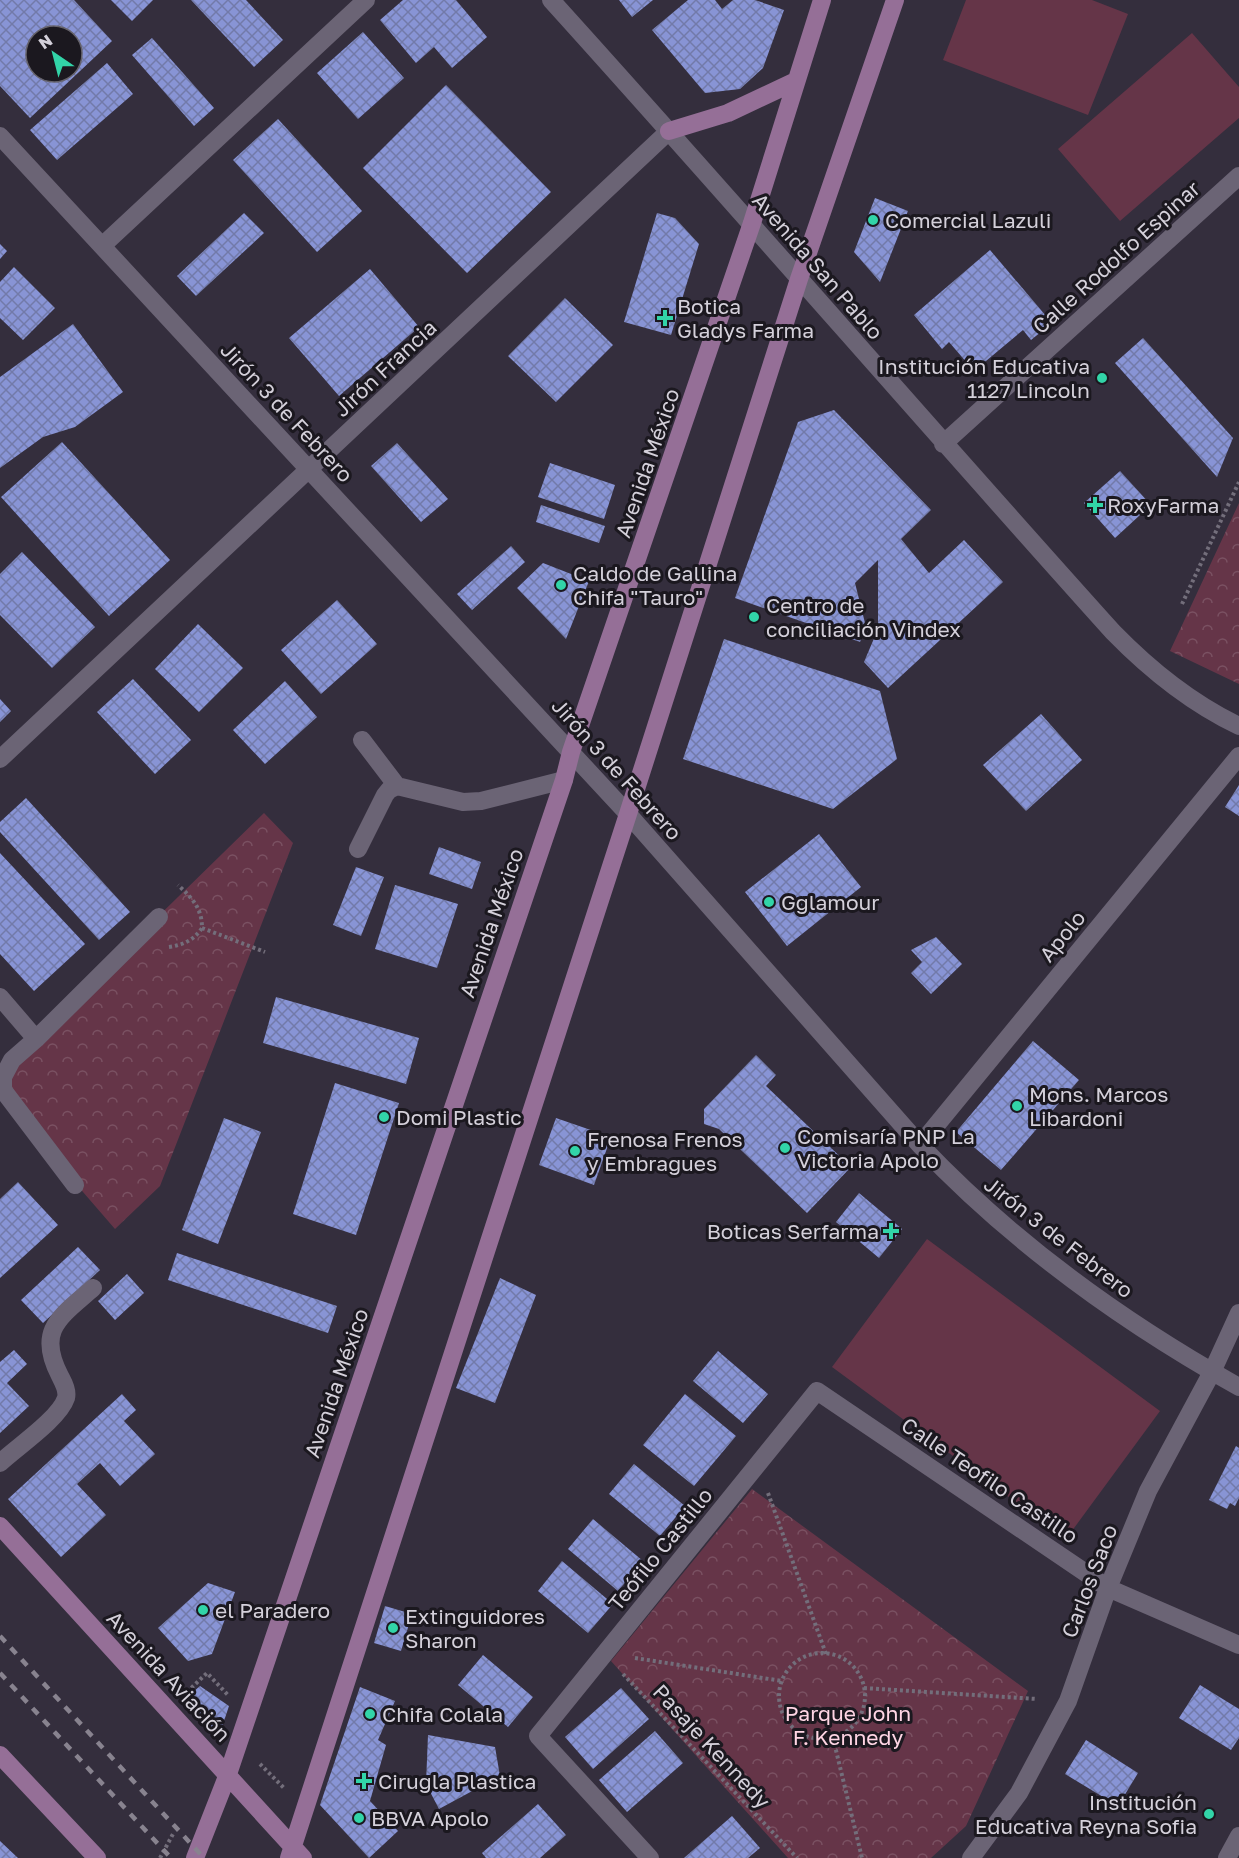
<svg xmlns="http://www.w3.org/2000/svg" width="1239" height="1858" font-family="'Golos Text',sans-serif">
<defs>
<pattern id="park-crowns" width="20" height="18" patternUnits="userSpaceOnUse" patternTransform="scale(1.5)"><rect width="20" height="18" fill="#653548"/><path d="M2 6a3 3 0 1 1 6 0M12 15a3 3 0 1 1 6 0" fill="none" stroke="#7a5162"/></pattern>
<pattern id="building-cross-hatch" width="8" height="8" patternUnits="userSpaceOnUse" patternTransform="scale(1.5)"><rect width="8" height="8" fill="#8894d5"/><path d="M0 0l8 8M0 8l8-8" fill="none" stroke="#727aa9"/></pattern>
</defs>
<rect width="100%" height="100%" fill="#342e3d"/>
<!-- park -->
<path fill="url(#park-crowns)" d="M1239 503V684L1170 651Z
M264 813 293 843 160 1186 115 1229 0 1096V1071Z
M752 1489 1028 1691 966 1826 931 1858H788L611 1661Z"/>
<!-- pitch -->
<path fill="#653548" d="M966 0H1092L1128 14 1088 115 943 60Z
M1192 33 1239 87V118L1120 221 1058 149Z
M927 1239 1160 1411 1066 1539 832 1367Z"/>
<!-- building -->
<path fill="url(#building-cross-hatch)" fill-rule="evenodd" d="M0 0H74L112 41 30 118 0 86ZM36 36H72V72H36Z
M111 0H153L132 21Z
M191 0H246L283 40 254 67Z
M403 0H456L487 37 452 68 434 47 416 63 380 20Z
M619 0H653L632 17Z
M688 0H715L722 9 733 0H755L784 10 763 68 740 89 705 93 652 30Z
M363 32 404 78 358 119 317 73Z
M152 38 214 108 194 126 132 55Z
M107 63 133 94 57 160 30 130Z
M446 85 551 192 467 273 363 168Z
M278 119 362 211 317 252 233 160Z
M875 198 908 211 880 282 854 252Z
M244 213 264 233 196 296 177 276Z
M657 213 675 218 699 244 671 335 624 322Z
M0 244 7 251 0 259Z
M990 250 1052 323 1031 340 1023 330 974 371 949 342 942 349 914 315Z
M14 267 55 308 23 340 0 318V282Z
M370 269 419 327 339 396 289 338Z
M565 298 613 345 556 402 508 356Z
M73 324 123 392 75 427 43 437 0 468V377Z
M1143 338 1233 438 1217 477 1115 363Z
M834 410 931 510 901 539 929 573 964 540 1003 582 888 688 864 662 878 629V560L855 583 866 627 860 642 735 598 798 422Z
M62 442 170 560 109 616 1 497Z
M397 443 448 499 421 522 371 466Z
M550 463 615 485 604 519 538 497Z
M1120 471 1151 505 1115 538 1084 503Z
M541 505 605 526 599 543 536 522Z
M511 546 525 562 472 610 457 594Z
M22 552 95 627 52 668 0 615V574Z
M543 563 589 581 566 639 517 588Z
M337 600 377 644 321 694 281 650Z
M198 624 243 668 199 712 155 669Z
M724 639 880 691 897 759 833 809 683 759Z
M133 679 191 740 155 774 97 712Z
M285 681 317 717 265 764 233 730Z
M0 699 11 711 0 722Z
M1041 714 1082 760 1026 811 983 765Z
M1239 785V816L1225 807Z
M26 798 130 912 99 940 0 832V822Z
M819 834 861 887 787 946 745 892Z
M439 847 481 862 472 889 429 874Z
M0 853 85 944 34 991 0 954Z
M356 867 384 877 361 936 333 925Z
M395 885 458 904 437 968 375 949Z
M936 937 962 964 931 994 911 973 922 962 911 950Z
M276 997 419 1038 406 1084 263 1043Z
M1033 1041 1079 1080 1001 1170 956 1132Z
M756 1055 776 1075 766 1086 851 1167 807 1213 719 1129 704 1124V1109Z
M335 1083 399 1103 356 1235 293 1214Z
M224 1118 261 1132 218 1244 182 1230Z
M556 1118 611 1137 594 1185 539 1165Z
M18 1182 58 1225 0 1278V1199Z
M859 1193 902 1229 879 1258 836 1222Z
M78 1247 100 1270 43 1323 21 1300Z
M177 1253 337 1306 328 1333 168 1280Z
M127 1274 144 1293 115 1320 98 1301Z
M500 1278 536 1295 495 1403 456 1388Z
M14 1350 27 1364 7 1383 29 1406 0 1433V1362Z
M718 1351 768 1394 743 1423 693 1381Z
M122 1394 136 1410 124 1421 155 1454 120 1486 100 1463 77 1484 106 1515 61 1557 8 1499Z
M685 1394 736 1436 694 1486 643 1445Z
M1236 1446 1239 1448V1498L1235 1506 1230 1503 1227 1509 1209 1500Z
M634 1464 685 1506 660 1536 609 1494Z
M593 1519 643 1561 618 1591 568 1549Z
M562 1561 613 1604 588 1633 538 1591Z
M208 1583 235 1592 212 1654 188 1661 158 1628Z
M385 1606 412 1614 401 1651 374 1643Z
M483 1655 533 1697 508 1727 458 1685Z
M1200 1685 1239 1709V1738L1231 1750 1179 1718Z
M200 1686 229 1706 219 1736 186 1698Z
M360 1687 395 1701 378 1740 386 1745 370 1801 398 1831 369 1858 320 1805Z
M621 1688 649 1719 593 1769 565 1737Z
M655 1731 683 1763 627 1812 599 1780Z
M428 1735 495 1747 500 1776 439 1809 426 1784Z
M1086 1740 1138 1773 1118 1806 1065 1774Z
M538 1804 566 1835 540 1858H486L482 1853Z
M732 1816 760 1848 748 1858H684Z
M0 1841 18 1858H0Z"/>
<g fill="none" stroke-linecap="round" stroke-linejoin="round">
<!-- path -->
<path stroke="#736e7b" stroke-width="4" stroke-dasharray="3 3" stroke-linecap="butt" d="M1182 604 1239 482
M202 928 265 952
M169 947C183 945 194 940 202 928 202 908 192 898 178 885
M768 1493 826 1654
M779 1696a43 43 0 1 1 86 0a43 43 0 1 1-86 0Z
M635 1658 782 1681
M623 1674 797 1858
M864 1688 1037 1699
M187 1692 207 1673 228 1695
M833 1738 862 1858
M260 1764 285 1789
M160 1858 173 1834"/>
<!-- minor -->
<path stroke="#6b6475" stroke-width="18" d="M551 0C740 209 924 422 1113 632 1150 670 1191 703 1239 726
M0 136 628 814 920 1145C1013 1243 1121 1321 1239 1387
M102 246 366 0
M943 444 1239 176
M362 740 397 786
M0 759 669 131
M358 849 385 795 389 790 397 786 463 802 481 801 564 780
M0 997 36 1039
M920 1145 1239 756
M75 1185 3 1090V1077L12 1060 36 1039 159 917
M0 1463C17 1447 59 1419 66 1398 68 1390 63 1382 60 1376 36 1330 60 1317 93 1288
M650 1858 538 1736 817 1391 1108 1588 1239 1645
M971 1858 1019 1793 1068 1701 1108 1588 1148 1491 1212 1372 1239 1313
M1227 1858 1239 1836"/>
<!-- major -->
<path stroke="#956f97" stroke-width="18" d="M669 131 728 113 796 81
M0 1526 303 1858
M0 1755 97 1858
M195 1858 228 1774 564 780 571 752 752 223 822 0
M289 1858 628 814 799 279 895 0"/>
<!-- rail -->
<path stroke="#88838f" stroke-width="4.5" stroke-dasharray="8 8" stroke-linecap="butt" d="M0 1636 204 1858
M0 1673 171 1858"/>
</g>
<!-- markers -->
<g fill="#32d4a8" stroke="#1b181f" stroke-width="2">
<circle cx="873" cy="220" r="6"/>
<path d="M662 309h6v6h6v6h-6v6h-6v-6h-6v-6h6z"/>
<circle cx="1102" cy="378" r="6"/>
<path d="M1092 496h6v6h6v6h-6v6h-6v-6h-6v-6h6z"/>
<circle cx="561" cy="585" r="6"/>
<circle cx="754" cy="617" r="6"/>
<circle cx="769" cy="902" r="6"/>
<circle cx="1017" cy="1106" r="6"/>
<circle cx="384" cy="1117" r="6"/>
<circle cx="785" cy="1148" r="6"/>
<circle cx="575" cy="1151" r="6"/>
<path d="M888 1222h6v6h6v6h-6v6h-6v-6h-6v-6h6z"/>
<circle cx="203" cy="1610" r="6"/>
<circle cx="393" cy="1628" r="6"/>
<circle cx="370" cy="1714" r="6"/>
<path d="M361 1772h6v6h6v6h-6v6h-6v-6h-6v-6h6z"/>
<circle cx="1209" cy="1814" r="6"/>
<circle cx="359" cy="1818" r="6"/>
</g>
<g text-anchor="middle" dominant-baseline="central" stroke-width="6" stroke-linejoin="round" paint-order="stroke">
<!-- poi labels -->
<g font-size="21" fill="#d4d0da" stroke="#1b181f" text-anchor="start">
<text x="885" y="220">Comercial Lazuli</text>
<text x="677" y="306">Botica<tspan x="677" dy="24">Gladys Farma</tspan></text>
<text x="1090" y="366" text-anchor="end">Institución Educativa<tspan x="1090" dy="24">1127 Lincoln</tspan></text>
<text x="1107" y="505">RoxyFarma</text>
<text x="573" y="573">Caldo de Gallina<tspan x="573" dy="24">Chifa "Tauro"</tspan></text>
<text x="766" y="605">Centro de<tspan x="766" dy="24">conciliación Vindex</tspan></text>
<text x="781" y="902">Gglamour</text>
<text x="1029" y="1094">Mons. Marcos<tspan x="1029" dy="24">Libardoni</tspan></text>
<text x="396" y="1117">Domi Plastic</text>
<text x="797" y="1136">Comisaría PNP La<tspan x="797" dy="24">Victoria Apolo</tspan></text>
<text x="587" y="1139">Frenosa Frenos<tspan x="587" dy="24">y Embragues</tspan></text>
<text x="879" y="1231" text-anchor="end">Boticas Serfarma</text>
<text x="215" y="1610">el Paradero</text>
<text x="405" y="1616">Extinguidores<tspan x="405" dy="24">Sharon</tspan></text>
<text x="382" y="1714">Chifa Colala</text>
<text x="378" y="1781">Cirugla Plastica</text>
<text x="1197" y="1802" text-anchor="end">Institución<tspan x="1197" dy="24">Educativa Reyna Sofia</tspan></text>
<text x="371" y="1818">BBVA Apolo</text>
</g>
<!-- street labels -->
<g font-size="21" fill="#d4d0da" stroke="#1b181f">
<text transform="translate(1116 257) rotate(-42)">Calle Rodolfo Espinar</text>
<text transform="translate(818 266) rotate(49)">Avenida San Pablo</text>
<text transform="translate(385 368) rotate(-43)">Jirón Francia</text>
<text transform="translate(287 412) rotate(47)">Jirón 3 de Febrero</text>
<text transform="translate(647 463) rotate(-71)">Avenida México</text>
<text transform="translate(617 769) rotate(48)">Jirón 3 de Febrero</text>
<text transform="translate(491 923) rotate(-71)">Avenida México</text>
<text transform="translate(1062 936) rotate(-51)">Apolo</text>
<text transform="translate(1059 1237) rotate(38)">Jirón 3 de Febrero</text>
<text transform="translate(336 1383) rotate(-71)">Avenida México</text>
<text transform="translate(990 1480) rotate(34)">Calle Teofilo Castillo</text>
<text transform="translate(660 1549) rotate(-51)">Teófilo Castillo</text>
<text transform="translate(1089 1581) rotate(-69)">Carlos Saco</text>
<text transform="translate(169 1676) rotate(47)">Avenida Aviación</text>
<text transform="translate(712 1746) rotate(47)">Pasaje Kennedy</text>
</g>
<!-- park labels -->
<g font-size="21" fill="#ffd5e4" stroke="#1b181f">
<text x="848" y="1713">Parque John<tspan x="848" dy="24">F. Kennedy</tspan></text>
</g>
</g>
<!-- north arrow -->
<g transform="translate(54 54) rotate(325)"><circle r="28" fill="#1b181f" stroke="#65626a" stroke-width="1.5"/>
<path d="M0-4.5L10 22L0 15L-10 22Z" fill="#32d4a8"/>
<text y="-9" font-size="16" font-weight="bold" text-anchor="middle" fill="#d4d0da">N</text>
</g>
</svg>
